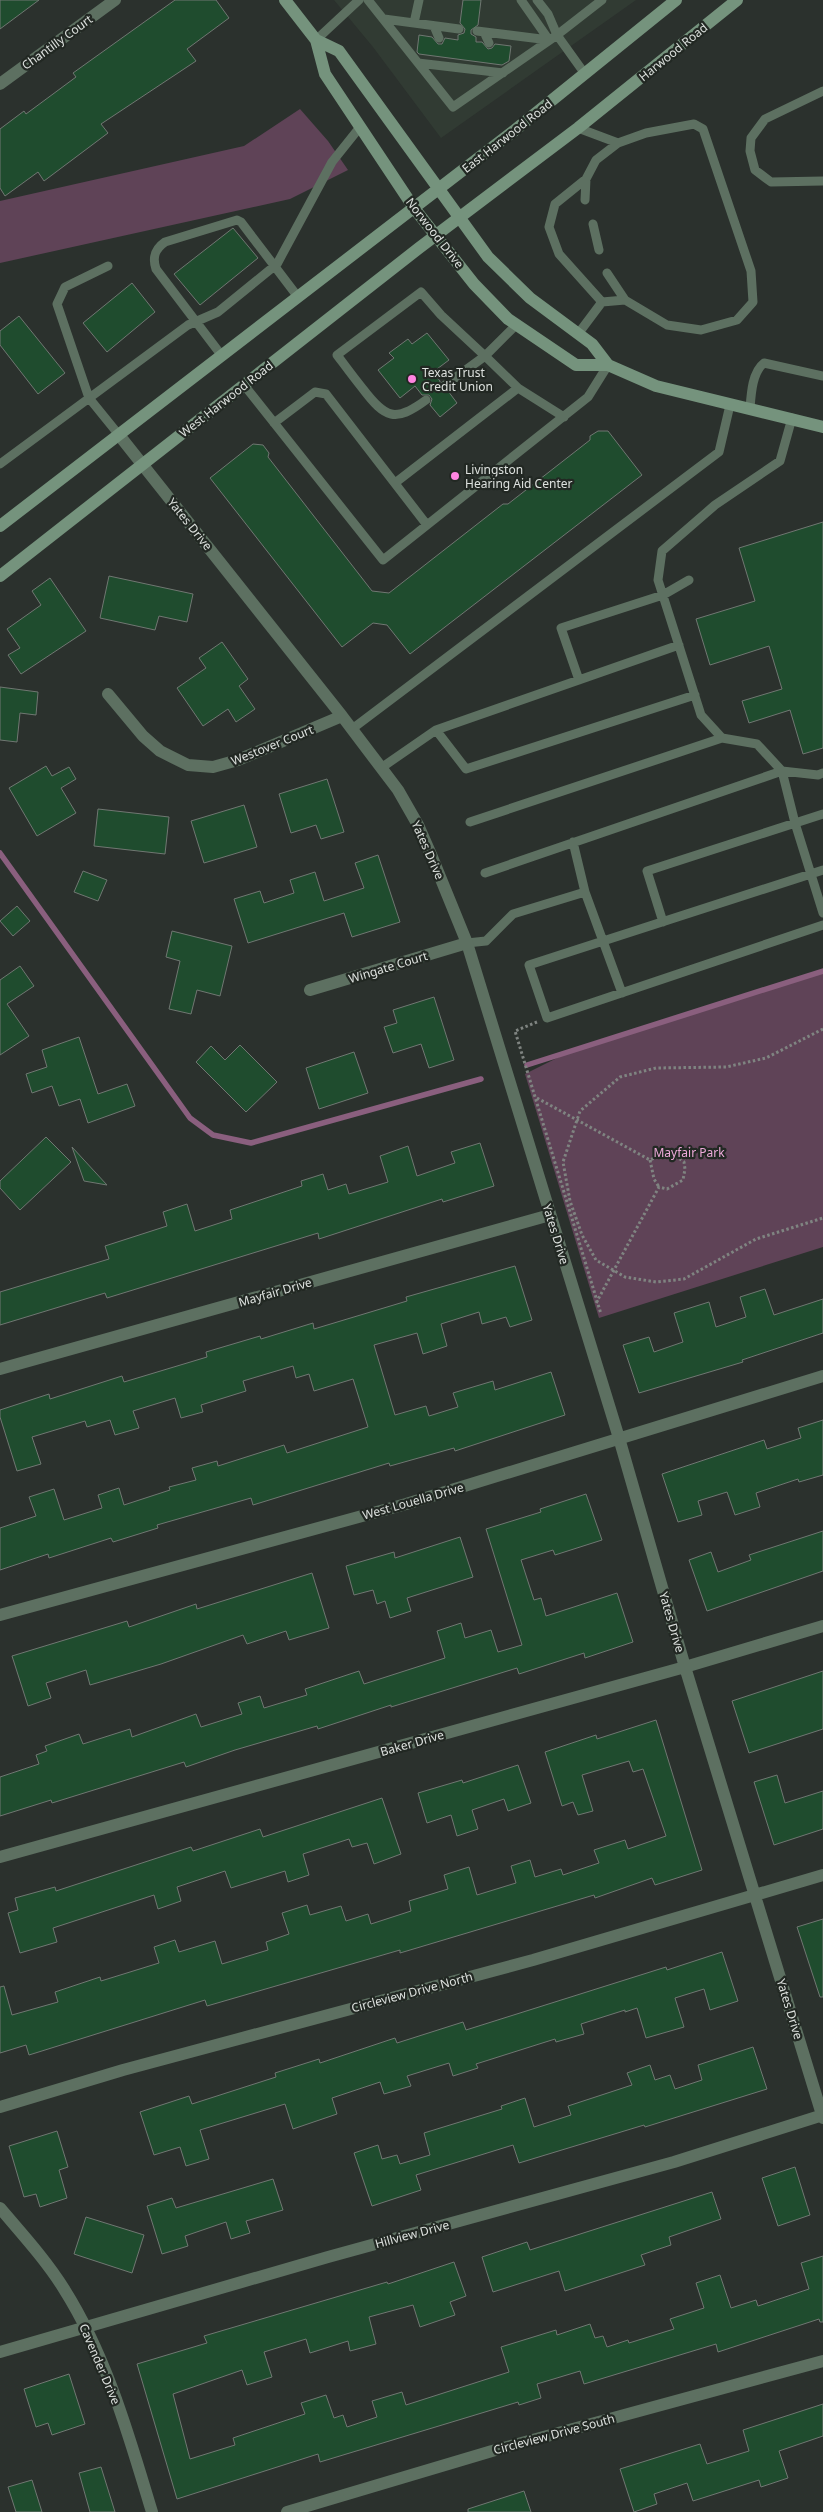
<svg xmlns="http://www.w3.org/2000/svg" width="823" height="2512" font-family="'Noto Sans',sans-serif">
<rect width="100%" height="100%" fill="#2b312d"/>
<!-- built -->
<path fill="#313b33" d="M334 0H636L441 138 373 47Z"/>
<!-- green -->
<path fill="#5f4357" d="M300 109 328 141 348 170 290 199 0 263V201L244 146Z
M823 972V1247L599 1318 525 1074 571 1051Z"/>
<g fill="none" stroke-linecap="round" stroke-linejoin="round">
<!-- stream -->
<path stroke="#8a5f7e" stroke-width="5.5" d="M0 853 190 1118 213 1135 251 1143 481 1079
M527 1065 823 971"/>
</g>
<!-- building -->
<path fill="#1f4c2e" stroke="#707772" d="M0 0H39L0 29Z
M175 0H216L229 18 187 49 196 61 101 124 108 133 44 181 38 172 5 196 0 188V129L24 111 26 114 76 77 73 73Z
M463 0H481L478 25 471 30V34L476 37V42H482L488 49 492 48 495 44 511 46 509 61 502 65 419 54 417 52 419 35 432 37 438 44H442L445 38 458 40V35L464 33 465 29 460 23Z
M233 228 258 258 200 305 174 274Z
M132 283 155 312 107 352 83 323Z
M19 316 65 373 38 394 0 345V331Z
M427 333 449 360 433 372 440 381 439 389 442 392 448 391 457 403 440 417 430 405 432 399 429 395H422L415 386 400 398 378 370 394 358 389 353 408 339 412 344Z
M598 431H608L642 475 410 654 387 625 373 623 342 647 210 478 253 444 263 445 269 453 268 457 372 591 389 593 503 504H508L590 440V436Z
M823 522V748L803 754 790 710 749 723 742 701 782 689 769 646 710 665 696 619 755 601 739 548Z
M109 576 193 594 187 622 159 616 155 630 100 618Z
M50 578 86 631 21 674 8 655 20 648 7 629 41 605 32 591Z
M222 642 248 679 239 686 255 709 236 722 228 709 203 726 177 688 206 668 199 658Z
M0 687 38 692 36 715 20 713 17 742 0 740Z
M46 766 52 776 69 767 76 779 61 788 76 813 37 836 9 788Z
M327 779 344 832 321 839 316 825 291 833 279 794Z
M244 805 257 847 204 863 191 821Z
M98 809 169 817 165 854 94 846Z
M378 855 400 922 352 937 344 913 248 943 234 899 260 891 264 903 294 893 290 880 315 872 324 901 364 888 355 863Z
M83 871 107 880 98 901 74 892Z
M17 906 30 921 13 936 0 921Z
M172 931 232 946 220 996 197 990 191 1014 169 1009 180 961 166 957Z
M20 966 34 986 7 1004 29 1036 0 1055V980Z
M434 997 454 1060 429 1068 421 1044 393 1053 384 1027 397 1023 393 1010Z
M79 1037 98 1094 127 1084 135 1106 88 1123 80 1099 59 1106 52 1086 32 1093 26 1074 47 1067 42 1050Z
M240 1045 277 1082 246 1112 196 1062 211 1046 225 1060Z
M354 1052 368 1093 319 1109 306 1068Z
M46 1137 71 1162 20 1210 0 1188V1181Z
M480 1143 494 1186 443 1202 442 1199 319 1239 318 1233 107 1298 105 1293 0 1325V1292L109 1259 105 1246 167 1226 163 1212 187 1204 195 1231 232 1219 230 1210 302 1186 301 1181 323 1174 328 1190 346 1184 349 1194 388 1182 380 1156 408 1146 417 1176 455 1163 451 1152Z
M72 1147 107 1185 84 1181Z
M515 1266 532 1320 510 1327 506 1317 482 1324 479 1312 441 1324 447 1346 423 1354 417 1333 374 1345 395 1415 426 1406 429 1416 458 1407 453 1393 493 1381 495 1390 551 1372 565 1415 455 1451 454 1448 390 1466 389 1463 253 1505 251 1498 157 1525 158 1528 113 1542 111 1538 49 1558 48 1554 0 1570V1528L36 1516 29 1497 54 1489 64 1520 102 1508 98 1495 119 1488 124 1505 170 1490 169 1487 196 1480 192 1468 217 1461 218 1466 284 1445 287 1453 368 1427 353 1379 314 1391 309 1374 296 1378 293 1366 243 1381 246 1391 201 1405 203 1412 181 1418 175 1398 133 1411 139 1428 115 1435 110 1420 87 1427 85 1421 32 1437 41 1464 17 1471 0 1417V1410L49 1394 50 1399 122 1376 124 1382 207 1357 206 1352 260 1336 261 1339 313 1323 314 1329 407 1301 406 1297Z
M765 1289 774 1315 823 1299V1333L742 1360 743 1362 639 1393 623 1345 649 1337 654 1352 683 1342 674 1313 709 1302 716 1327 746 1317 740 1297Z
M823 1420V1475L799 1482 798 1479 756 1493 760 1507 735 1515 727 1492 698 1501 702 1515 678 1522 662 1474 764 1440 767 1449 801 1438 798 1428Z
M586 1494 602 1540 555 1555 553 1550 521 1560 534 1600 541 1598 546 1616 617 1593 633 1642 585 1658 584 1653 519 1674 517 1668 391 1707V1705L318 1729 317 1726 235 1750 186 1767 184 1762 52 1803 51 1800 0 1816V1777L39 1764 36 1755 47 1751 45 1746 79 1734 83 1744 130 1729 132 1737 196 1714 201 1727 242 1714 238 1703 260 1696 264 1708 307 1695 305 1689 359 1671 364 1684 445 1658 437 1631 461 1623 465 1638 491 1630 498 1652 522 1645 486 1529 541 1512 540 1509Z
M823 1531V1571L707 1611 689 1560 711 1552 718 1572 751 1560 749 1555Z
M460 1537 473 1577 407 1598 411 1611 390 1618 385 1601 377 1604 373 1590 354 1595 346 1566 394 1552 395 1558Z
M312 1573 329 1628 289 1640 286 1631 247 1644 243 1635 161 1664 90 1685 86 1670 46 1683 51 1698 28 1706 12 1656 127 1621 129 1627 196 1604 197 1609Z
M823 1671V1729L749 1753 732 1701Z
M656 1720 702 1870 655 1885 652 1878 595 1898 594 1895 400 1953V1950L207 2006 205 2000 29 2055 26 2045 0 2053V1987L4 1986 12 2015 58 2002 55 1992 100 1977 101 1981 159 1963 154 1947 175 1940 179 1952 215 1941 222 1964 268 1950 266 1942 289 1934 282 1913 307 1905 310 1915 341 1906 346 1921 368 1914 371 1924 411 1911 409 1901 448 1889 444 1875 469 1867 477 1895 516 1883 511 1866 530 1860 535 1877 561 1869 563 1875 599 1863 594 1850 625 1840 628 1849 666 1836 643 1769 633 1772 629 1761 582 1775 593 1811 578 1815 573 1802 562 1806 545 1752 596 1735 597 1739Z
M518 1765 531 1803 508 1811 504 1799 472 1810 478 1829 457 1836 451 1815 427 1823 418 1793 462 1780 463 1783Z
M777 1775 785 1803 823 1791V1829L774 1845 754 1782Z
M382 1798 401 1854 374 1864 367 1843 352 1847 349 1839 303 1854 309 1875 288 1882 285 1871 231 1888 225 1871 177 1887 181 1901 158 1909 154 1895 53 1928 57 1942 20 1953 8 1913 18 1910 15 1898 55 1887 56 1891 191 1847 193 1851 260 1829 263 1837Z
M823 1919V1997H820L797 1927Z
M722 1952 738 2001 710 2010 704 1989 675 1998 684 2027 646 2038 637 2008 625 2012V2010L581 2024 584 2034 556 2042 555 2039 476 2064 478 2068 453 2076 449 2063 407 2076 411 2086 384 2094 380 2082 332 2098 337 2114 293 2129 285 2104 200 2130 209 2159 186 2166 180 2147 154 2155 140 2112 189 2096 192 2104 276 2077 275 2073 319 2059 320 2063 395 2038 397 2043 463 2022 466 2030 666 1967 667 1970Z
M753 2047 767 2089 645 2127 644 2125 519 2163 513 2145 416 2175 421 2190 372 2206 354 2153 378 2145 382 2159 397 2155 400 2164 430 2155 424 2133 502 2109 501 2106 525 2098 534 2127 571 2115 568 2106 632 2085 627 2073 650 2065 655 2080 670 2075 675 2089 702 2080 698 2065Z
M57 2131 68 2167 59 2170 67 2198 40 2207 36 2194 24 2197 9 2146Z
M795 2167 810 2215 778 2226 762 2178Z
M273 2179 283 2210 246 2221 250 2233 231 2239 226 2222 185 2236 188 2246 162 2254 147 2206 172 2198 176 2208Z
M712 2192 721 2219 669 2237 671 2245 641 2255 645 2265 565 2291 559 2271 493 2292 482 2257 527 2242 530 2250Z
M86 2217 144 2235 132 2273 74 2254Z
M823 2256V2322H820L819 2319 718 2352 716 2344 584 2384 580 2371 537 2384 541 2398 519 2405 518 2402 320 2462 318 2454 177 2499 137 2364 207 2343 204 2336 387 2282 388 2284 454 2262 466 2296 450 2302 455 2315 420 2327 413 2305 369 2317 376 2344 350 2351 348 2341 310 2353 306 2339 264 2352 272 2377 247 2385 242 2370 173 2394 190 2459 235 2445 233 2438 305 2414 301 2403 326 2395 334 2418 343 2415 347 2427 377 2417 372 2401 402 2392 406 2405 509 2372 501 2347 556 2330 557 2335 590 2324 595 2338 603 2336 607 2347 628 2340 629 2343 674 2329 670 2319 704 2308 696 2283 720 2275 731 2308 756 2300 758 2306 809 2289 801 2263Z
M69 2374 85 2424 52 2435 48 2423 36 2427 24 2389Z
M823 2404V2436L779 2451 788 2478 761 2487 759 2480 693 2501 687 2483 654 2494 657 2504 634 2512 620 2469 700 2444 707 2464 749 2451 743 2430Z
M101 2467 115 2512H90L79 2473Z
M32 2480 42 2512H16L8 2487Z
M524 2491 531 2512H468V2509Z"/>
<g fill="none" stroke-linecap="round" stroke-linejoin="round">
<!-- path -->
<path stroke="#7f8481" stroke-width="3" stroke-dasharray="2.5 2.5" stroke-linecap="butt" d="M537 1022 515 1031 601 1314
M823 1029 766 1058 726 1067 656 1068 620 1077 580 1111 563 1162 570 1201 582 1235 596 1260 625 1277 656 1282 684 1279 756 1239 823 1218
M537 1098 650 1160C664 1153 671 1152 684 1162L685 1169 683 1180 667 1189 659 1187 595 1305
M650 1160 654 1179 659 1187"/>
<!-- service -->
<path stroke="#5d7061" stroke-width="9" d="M368 0 453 107 557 35 548 14 537 0
M521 0 549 40
M384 19 459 29
M414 23 419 0
M434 26 439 38
M477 31 549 40
M484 32 489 43
M316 40 359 0
M418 63 503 73
M585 74 557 35 602 0
M823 91 765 119 751 138 750 151 755 170 771 182 823 181
M578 128 618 143 646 133 694 124 703 129 751 271 753 302 737 320 701 330 667 325 625 300 602 302 578 334
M585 200 586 179
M593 224 599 250
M108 266 65 287 57 304 89 398 119 435
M607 273 625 300
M602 302 559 254 549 227 555 204 586 179 596 160 618 143
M516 325 485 356 518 388 564 417
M222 356 156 269C152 257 155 249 165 242L237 220 241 222 298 297
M244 385 383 560 588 397 608 365
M426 400C395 423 385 418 363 389 354 378 346 367 337 355L421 292 441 315 485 356 444 386
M750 409C751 395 752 372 764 363L823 376
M792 418 780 461 715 505 662 551 658 580 701 715 722 738 757 744 782 771 818 775 823 773
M274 423 315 392 326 394 427 525
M0 464 188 325 218 312 277 264 332 162 360 127
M395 483 518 388
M579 680 561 628 663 595 689 580
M352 729 719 452 730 405
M436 730 466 769 695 695
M381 768 436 730 679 645
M470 822 722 738
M573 842 585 892 622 993
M823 870 529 965 547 1018 823 925
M485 873 782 771 795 823 823 913
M663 922 647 871 823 814
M467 943 486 941 513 914 585 892"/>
<!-- minor -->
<path stroke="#5d7061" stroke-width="12" d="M0 84 115 0
M119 435 342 716 398 790 418 825 432 857 467 943 619 1438 685 1667 823 2118
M108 694 143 736 160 751 188 765 213 767 238 760 342 716
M310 990 467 943
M0 1369 550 1215
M0 1615 406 1504 823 1376
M0 1857 685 1667 823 1626
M0 2107 123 2070 533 1960 823 1875
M0 2208C22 2234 46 2260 64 2289 107 2357 129 2436 152 2512
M0 2352 328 2257 674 2162 823 2115
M287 2512 492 2451 823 2361"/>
<!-- secondary -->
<path stroke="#75937d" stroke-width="12" d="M285 0 316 40 325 74 414 208 474 284 508 319 576 365H608
M316 40 339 51 488 257 530 298 592 344 608 365 656 386 823 427
M0 526 515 130 676 0
M0 576 419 248 578 128 737 0"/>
</g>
<!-- markers -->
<g fill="#fe85e0" stroke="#222823" stroke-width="2">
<circle cx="412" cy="379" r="5"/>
<circle cx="455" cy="476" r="5"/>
</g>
<g text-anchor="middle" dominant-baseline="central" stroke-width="4.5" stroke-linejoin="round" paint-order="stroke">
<!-- street labels -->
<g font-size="12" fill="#dde1de" stroke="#222823">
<text transform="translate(57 42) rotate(-36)">Chantilly Court</text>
<text transform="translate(673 52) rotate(-39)">Harwood Road</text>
<text transform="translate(507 136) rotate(-38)">East Harwood Road</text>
<text transform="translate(435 233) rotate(52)">Norwood Drive</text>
<text transform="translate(226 399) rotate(-38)">West Harwood Road</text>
<text transform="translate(190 524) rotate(51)">Yates Drive</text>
<text transform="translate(272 745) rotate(-22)">Westover Court</text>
<text transform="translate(428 850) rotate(66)">Yates Drive</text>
<text transform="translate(388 967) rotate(-17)">Wingate Court</text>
<text transform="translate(556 1234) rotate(73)">Yates Drive</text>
<text transform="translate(275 1292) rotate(-16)">Mayfair Drive</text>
<text transform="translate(413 1501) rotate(-16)">West Louella Drive</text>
<text transform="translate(672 1622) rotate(74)">Yates Drive</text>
<text transform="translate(412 1743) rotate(-16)">Baker Drive</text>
<text transform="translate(412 1992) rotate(-15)">Circleview Drive North</text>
<text transform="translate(790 2009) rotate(73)">Yates Drive</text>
<text transform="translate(412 2234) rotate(-15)">Hillview Drive</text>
<text transform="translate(100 2364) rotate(67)">Cavender Drive</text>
<text transform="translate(554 2434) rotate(-15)">Circleview Drive South</text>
</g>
<!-- poi labels -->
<g font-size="12" fill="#dde1de" stroke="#222823" text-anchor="start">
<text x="422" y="372">Texas Trust<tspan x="422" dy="14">Credit Union</tspan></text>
<text x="465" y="469">Livingston<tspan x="465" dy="14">Hearing Aid Center</tspan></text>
</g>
<!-- park labels -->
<g font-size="12" fill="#eeaada" stroke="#222823">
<text x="689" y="1152">Mayfair Park</text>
</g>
</g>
</svg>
